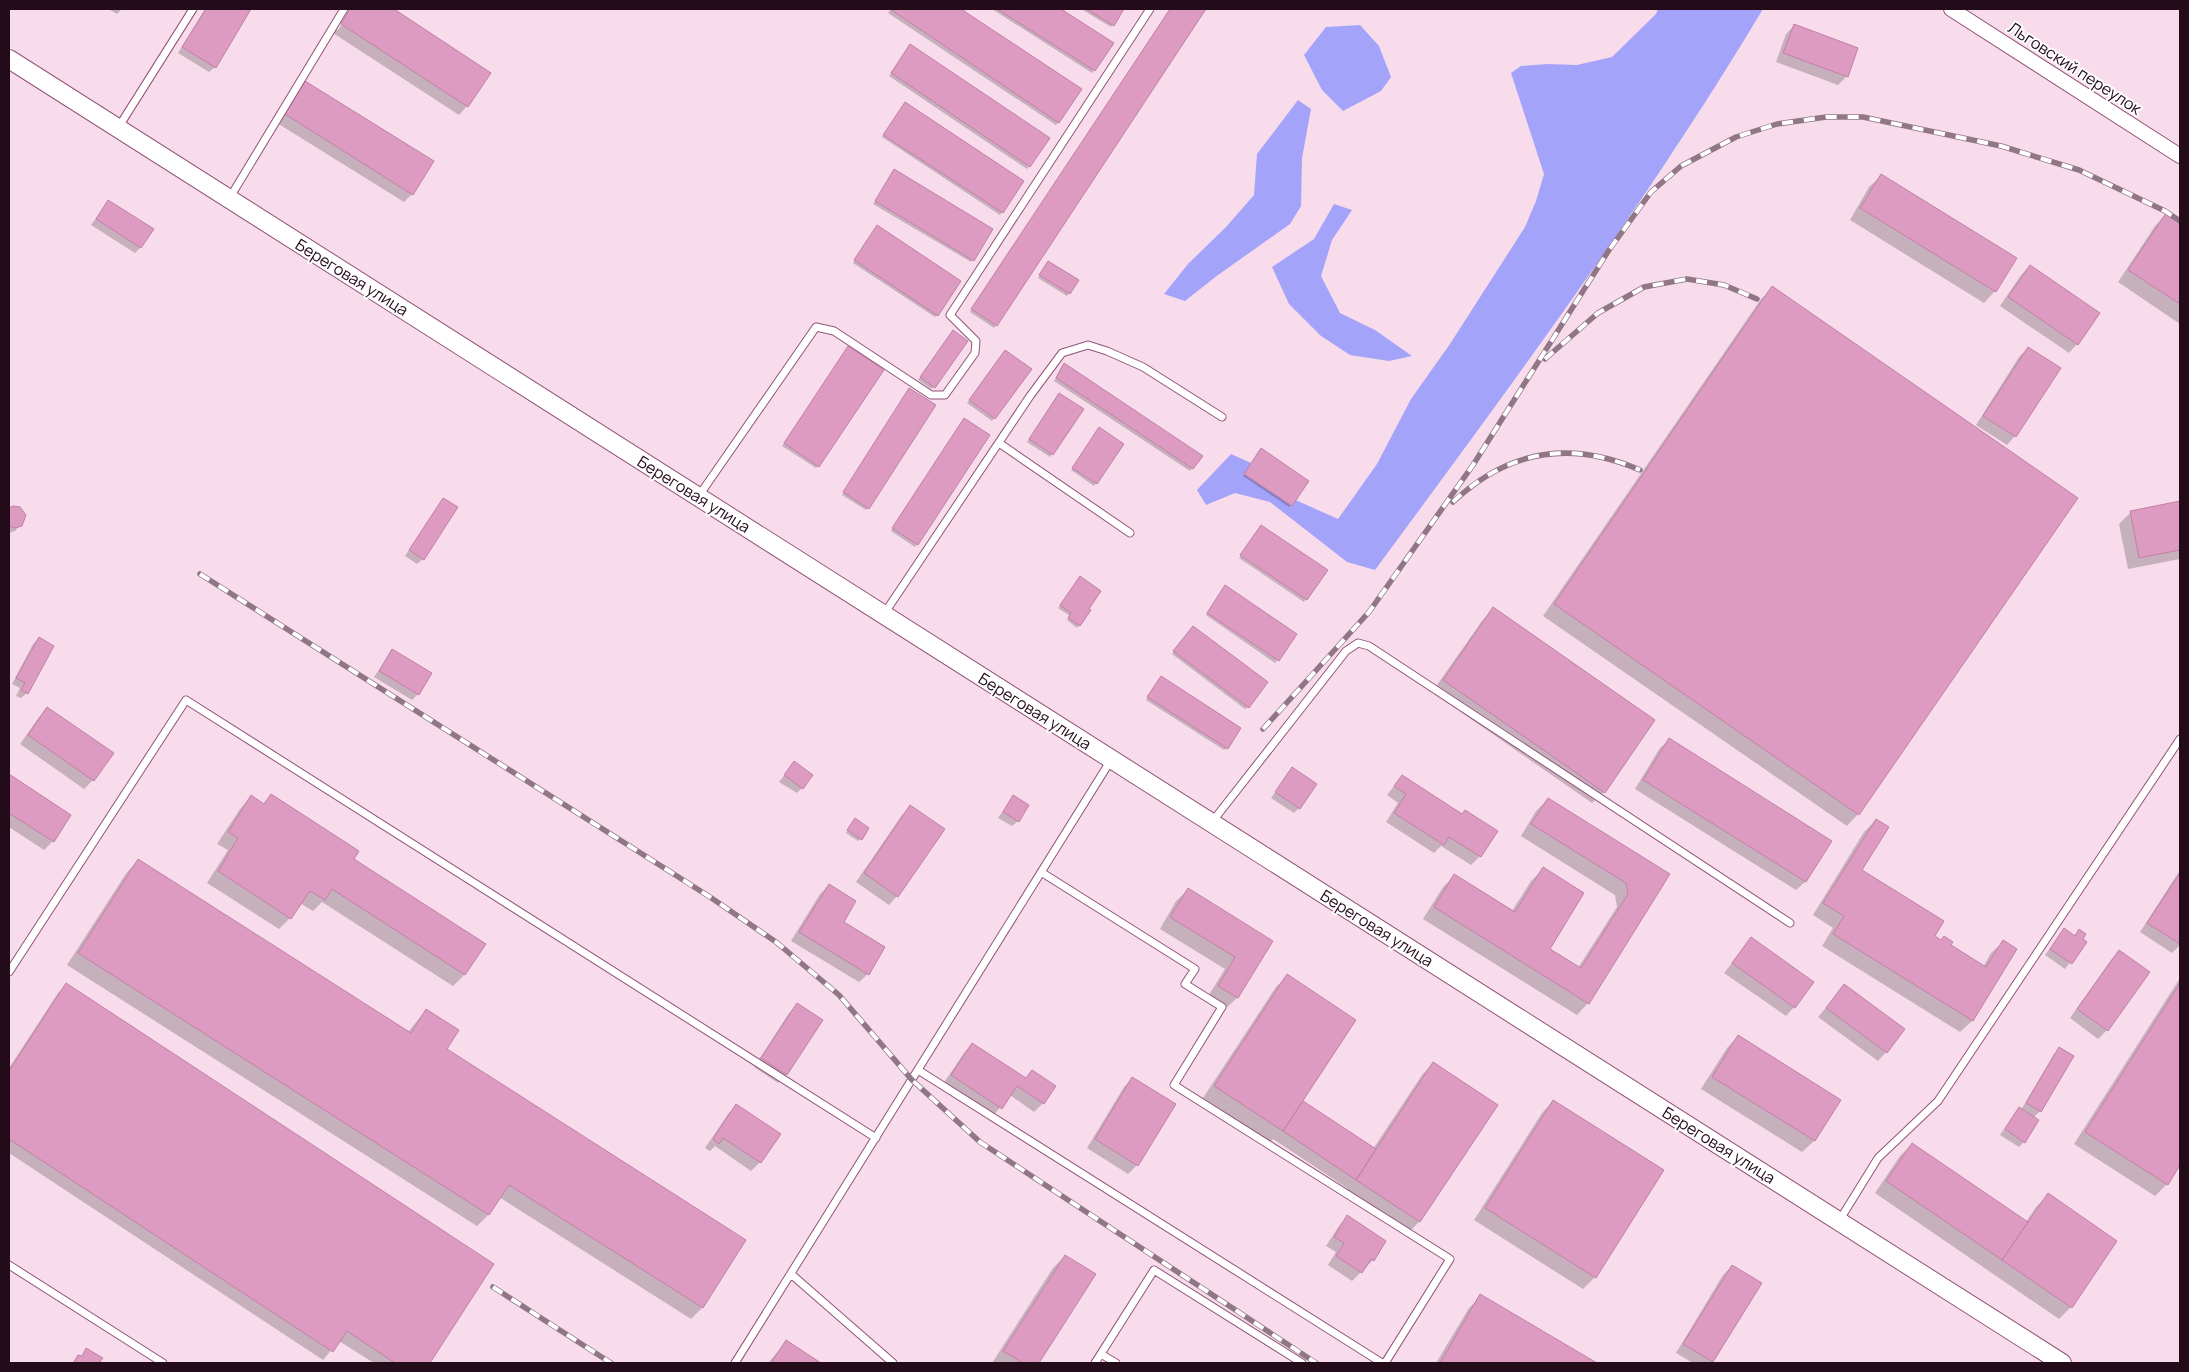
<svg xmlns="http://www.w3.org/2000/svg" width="2189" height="1372" font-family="Manrope,sans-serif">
<rect width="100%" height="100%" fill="#f8dceb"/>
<!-- forest -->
<path fill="#a4a3fa" d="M1658 9H1763C1646 204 1510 387 1375 570L1347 562 1270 502 1235 493 1206 505 1197 490 1231 454 1251 463 1282 494 1338 519 1377 464 1411 399 1450 344 1525 227 1536 201 1544 174 1511 73 1521 66 1548 64 1577 65 1612 57 1656 14Z
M1360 25 1379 46 1391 77 1381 91 1343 111 1322 90 1304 55 1326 27Z
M1298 100 1311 109 1302 158 1301 206 1290 224 1218 275 1185 301 1164 294 1188 264 1226 227 1254 195 1257 154Z
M1334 204 1352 210 1332 240 1321 276 1340 313 1375 330 1412 356 1389 361 1350 355 1321 336 1289 304 1272 267 1314 239Z"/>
<!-- shadow -->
<path fill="#0003" d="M108 9H122L117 14Z
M205 9H250L215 67 209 72 178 53Z
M349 9 336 28 338 30 352 9H391L489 73 467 106 459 115 333 33Z
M891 9H959L1080 90 1056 125 888 13Z
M992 9H1058L1112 43 1092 73Z
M1081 9H1123L1111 27Z
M1170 9H1205L994 328 970 312Z
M1794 26 1847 76 1838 85 1776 62 1786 34Z
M908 48 1048 138 1027 169 889 76Z
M306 83 412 194 404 202 277 123 297 91Z
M905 104 1002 212 1000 215 882 137Z
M894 171 973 260 971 262 873 204Z
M1881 176 1995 291 1984 303 1850 220 1869 187Z
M108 201 140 248 135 253 91 225Z
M2166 214 2180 223V324L2118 282 2155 226Z
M875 229 937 315 935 317 853 263Z
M1046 265 1069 293 1067 296 1038 278Z
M2030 266 2077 344 2069 353 2000 306 2021 275Z
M1773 288 1858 814 1847 826 1543 616 1761 299Z
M951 334 934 387 931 389 918 380Z
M2028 348 2015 436 2007 445 1976 425 2019 357Z
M846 350 818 466 816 468 782 446Z
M1003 354 994 418 992 421 967 403Z
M1062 366 1201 456 1190 471 1054 381Z
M907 392 868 508 866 510 842 495Z
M1057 397 1082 409 1050 457 1027 442Z
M962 421 989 435 915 547 891 531Z
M1097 431 1122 444 1094 486 1071 470Z
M1259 452 1291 505 1289 507 1243 476Z
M443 499 423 559 417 564 405 556Z
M2180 503V559L2128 569 2119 524 2131 512Z
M10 509 24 512 25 519 15 531 9 533Z
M1259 528 1306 599 1304 602 1239 558Z
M1078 580 1079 625 1077 628 1067 620 1070 616 1058 608Z
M1223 589 1295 634 1275 663 1206 615Z
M1493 609 1604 792 1592 803 1432 692 1482 621Z
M1190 630 1248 707 1245 709 1172 654Z
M39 638 27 693 21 698 16 696 20 688 12 684 33 644Z
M392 651 418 694 412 700 374 677Z
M1158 680 1227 748 1224 750 1146 700Z
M47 708 93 780 84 789 20 744 39 717Z
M1669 740 1830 841 1805 882 1796 890 1635 789 1660 748Z
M794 763 802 788 797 793 779 782Z
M1292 769 1299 808 1294 813 1271 798Z
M9 776 70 815 53 841 44 850 9 827Z
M1402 776 1462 815 1496 831 1480 856 1471 865 1441 846 1434 853 1386 822 1398 803 1387 795Z
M271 796 352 859 484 944 464 975 453 986 322 902 313 911 300 903 290 918 279 929 207 883 228 850 217 844 240 809 251 797 263 804Z
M1013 797 1018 821 1012 826 998 818Z
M1548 799 1669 875 1588 1003 1577 1015 1423 919 1443 887 1455 876 1512 911 1531 881 1543 869 1548 949 1578 968 1617 907 1615 895 1521 836 1536 811Z
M911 807 897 896 889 905 856 882 902 815Z
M1876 820 1860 871 1933 936 1983 967 1991 953 2003 942 2016 950 1972 1021 1960 1032 1822 946 1833 928 1813 915 1864 832Z
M853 822 861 839 858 841 846 833Z
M138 861 408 1032 426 1010 445 1050 745 1241 702 1308 691 1319 499 1197 488 1215 477 1226 67 965 127 872Z
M2180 870V945L2172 953 2140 932Z
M829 885 842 922 868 974 859 982 791 941 820 894Z
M1188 890 1271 941 1237 998 1225 1009 1207 998 1225 969 1160 929 1176 901Z
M2064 930 2073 936 2079 931 2081 939 2085 942 2065 969 2045 955Z
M1751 939 1794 1007 1786 1016 1724 973Z
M2119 952 2107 1030 2098 1039 2070 1018 2111 960Z
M1287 976 1299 1107 1303 1103 1373 1149 1422 1075 1433 1063 1496 1105 1419 1222 1408 1233 1345 1192 1347 1188 1273 1139 1270 1142 1203 1098 1276 987Z
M2180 978V1163L2167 1184 2155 1196 2074 1144Z
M66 985 493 1264 428 1363H374L339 1341 323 1360 9 1153V1068L58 993Z
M1844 986 1886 1052 1878 1061 1818 1017Z
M797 1005 786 1074 778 1083 754 1067 789 1013Z
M1738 1036 1839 1100 1814 1141 1802 1152 1701 1089 1727 1048Z
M972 1044 1025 1079 1032 1071 1043 1103 1034 1112 1010 1095 993 1116 943 1084 964 1053Z
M2060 1048 2073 1056 2040 1111 2033 1118 2024 1142 2019 1147 2000 1135 2014 1114 2019 1109 2021 1110 2054 1054Z
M1132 1079 1137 1165 1128 1174 1087 1148 1124 1087Z
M1553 1101 1595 1277 1583 1289 1474 1220 1542 1113Z
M736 1106 779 1134 760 1162 751 1171 715 1146 710 1151 705 1148 728 1114Z
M1912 1144 2026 1222 2036 1207 2048 1195 2071 1307 2059 1319 1875 1193 1900 1156Z
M1347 1217 1373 1260 1352 1281 1328 1265 1336 1252 1326 1246 1339 1226Z
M1065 1256 1094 1275 1037 1363H992L1053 1268Z
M1732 1266 1712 1361 1710 1363H1693L1676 1353 1723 1275Z
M1481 1296 1595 1363H1436L1469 1308Z
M786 1342 819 1363H768Z"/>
<!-- building -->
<path fill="#de9bc2" stroke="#c180a6" d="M206 9H251L216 68 182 47Z
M350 9H394L491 73 468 107 341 24Z
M890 9H961L1082 89 1059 123Z
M997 9H1061L1114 43 1095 71Z
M1086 9H1124L1114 26Z
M1170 9H1206L997 326 971 309Z
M1794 24 1858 48 1848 77 1783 53Z
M910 44 1050 138 1030 167 891 73Z
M305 81 434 161 413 195 285 114Z
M905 102 1024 181 1003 213 883 135Z
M894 169 993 229 974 261 875 201Z
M1881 174 2017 258 1996 292 1860 208Z
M108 200 154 229 141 248 96 219Z
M2166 213 2180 222V304L2128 270Z
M877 225 961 281 938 316 854 260Z
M1048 261 1079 280 1070 294 1039 275Z
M2030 265 2100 313 2078 345 2008 297Z
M1772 286 2078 498 1859 815 1554 604Z
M953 330 968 341 935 388 920 377Z
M848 346 884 370 819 467 784 443Z
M2028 347 2061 368 2016 437 1983 416Z
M1005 350 1032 369 995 419 969 400Z
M1064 363 1203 456 1193 469 1056 378Z
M909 388 936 405 869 509 843 492Z
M1059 393 1084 409 1053 455 1029 439Z
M964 418 990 435 918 545 892 528Z
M1099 427 1124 444 1097 484 1072 468Z
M1261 448 1309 481 1292 506 1244 474Z
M443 498 458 507 424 560 409 550Z
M2180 501V550L2139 558 2130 511Z
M13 506 20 507 26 515 22 526 15 528 9 526V508Z
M1261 525 1328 570 1307 600 1240 555Z
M1080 576 1101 591 1089 609 1091 610 1080 626 1068 618 1071 613 1060 605Z
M1225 585 1297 634 1279 661 1207 613Z
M1493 607 1655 720 1605 793 1443 680Z
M1193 626 1268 682 1249 708 1173 651Z
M39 637 54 646 28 694 21 690 25 683 16 678Z
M392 649 432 673 419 695 379 671Z
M1161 676 1241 728 1228 749 1147 697Z
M47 707 114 753 94 781 28 735Z
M1669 738 1832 841 1806 882 1643 780Z
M794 761 813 775 803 789 784 775Z
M1292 767 1317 784 1300 809 1275 792Z
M9 774 71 815 54 842 9 813Z
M1402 775 1462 814 1465 810 1498 831 1481 857 1449 837 1444 845 1394 813 1406 794 1394 786Z
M271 794 359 851 354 859 486 944 465 975 332 889 325 900 310 891 291 919 218 871 238 838 228 832 251 795 264 804Z
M1013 795 1029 805 1019 822 1003 812Z
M1548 798 1670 874 1589 1004 1434 907 1454 874 1515 912 1543 867 1584 893 1550 949 1581 968 1628 894 1626 883 1531 824Z
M910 805 945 829 898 897 864 873Z
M855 818 869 828 862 840 847 830Z
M1876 819 1889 827 1862 870 1944 921 1935 936 1941 940 1944 936 1953 942 1951 945 1986 967 2003 940 2017 949 1973 1021 1833 934 1844 916 1823 903Z
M138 859 411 1033 426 1009 459 1030 447 1049 746 1240 703 1308 509 1185 489 1215 78 953Z
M2180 873V944L2147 923Z
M829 884 856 901 844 922 885 947 869 975 799 932Z
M1188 888 1273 941 1238 998 1218 986 1235 957 1170 917Z
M2064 928 2075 936 2079 929 2086 934 2083 939 2087 942 2072 964 2050 949Z
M1751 937 1814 982 1795 1008 1732 963Z
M2119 950 2150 972 2108 1031 2077 1009Z
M1287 974 1356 1020 1283 1131 1214 1086Z
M66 983 494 1264 430 1363H395L347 1331 333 1352 9 1139V1071Z
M2180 983V1165L2168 1185 2085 1132Z
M1844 984 1905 1029 1887 1053 1826 1008Z
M797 1003 823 1020 787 1075 761 1058Z
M1738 1035 1841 1100 1815 1141 1712 1077Z
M972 1043 1026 1078 1032 1070 1056 1086 1044 1104 1017 1086 1002 1109 951 1075Z
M2059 1047 2074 1056 2041 1112 2026 1103Z
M1433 1062 1498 1105 1420 1222 1356 1180Z
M1132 1077 1176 1104 1138 1166 1095 1139Z
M1553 1100 1664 1170 1596 1278 1485 1208Z
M1303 1101 1376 1149 1356 1180 1283 1131Z
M736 1104 781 1134 761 1163 723 1138 719 1144 713 1139Z
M2019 1107 2039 1120 2025 1143 2005 1129Z
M1912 1143 2028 1222 2002 1260 1886 1181Z
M2048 1193 2117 1241 2072 1308 2002 1260Z
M1347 1215 1386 1241 1374 1261 1371 1259 1362 1273 1336 1256 1344 1243 1334 1237Z
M1065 1255 1096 1274 1039 1363H1023L1003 1351Z
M1732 1265 1762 1283 1713 1362 1683 1344Z
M1480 1294 1597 1363H1440Z
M786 1340 821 1363H771Z
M86 1348 103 1358 99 1363H73L78 1355 82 1356Z"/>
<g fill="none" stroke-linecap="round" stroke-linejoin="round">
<defs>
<path id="service" d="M118 128 193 9
M229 199 344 9
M999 443 1130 533
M698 497 816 327 834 331 931 395H945L975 353 976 341 950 315 1150 9
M884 614 1030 396 1062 353 1088 345 1107 351 1143 367 1222 417
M1212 822 1346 651 1358 643 1369 646 1790 923
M1041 872 1195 969 1185 984 1222 1007 1174 1085 1450 1259 1385 1363
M9 972 186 700 876 1138
M918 1070 1382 1363
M1839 1221 1878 1158 1938 1101 2180 739
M9 1265 163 1363
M791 1274 893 1363
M1101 1354 1116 1363
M735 1363 1111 760
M1095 1363 1154 1270 1302 1363"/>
<path id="minor" d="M1951 9 2180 156"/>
<path id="tertiary" d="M9 59 2062 1363"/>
</defs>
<!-- service casing -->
<use href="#service" stroke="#915479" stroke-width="9"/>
<!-- minor casing -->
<use href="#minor" stroke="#915479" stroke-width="16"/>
<!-- tertiary casing -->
<use href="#tertiary" stroke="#915479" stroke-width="20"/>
<!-- service -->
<use href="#service" stroke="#fff" stroke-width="7"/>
<!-- minor -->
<use href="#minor" stroke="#fff" stroke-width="14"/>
<!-- tertiary -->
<use href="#tertiary" stroke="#fff" stroke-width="18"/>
<defs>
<path id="rail" d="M1545 359 1598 313 1644 287 1687 279 1724 285 1757 299
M1453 502C1508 450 1571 440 1640 470
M200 574 710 897 776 942 839 995 912 1080 980 1142 1316 1363
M1263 729 1369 612 1473 465 1609 250 1651 192 1681 166 1736 137 1777 124 1826 117H1863L2001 146 2079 170 2165 211 2180 221
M493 1287 611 1363"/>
</defs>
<!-- rail casing -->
<use href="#rail" stroke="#917786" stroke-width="5.5"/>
<!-- rail -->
<use href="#rail" stroke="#fff" stroke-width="4" stroke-dasharray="11" stroke-linecap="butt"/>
</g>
<g text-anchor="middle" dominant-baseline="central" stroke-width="4" stroke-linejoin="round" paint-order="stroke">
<!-- street labels -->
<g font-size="16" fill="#230b1a" stroke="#fff">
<text transform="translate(2075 68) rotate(33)">Льговский переулок</text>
<text transform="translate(352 277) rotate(32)">Береговая улица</text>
<text transform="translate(694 494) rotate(32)">Береговая улица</text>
<text transform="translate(1035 711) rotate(32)">Береговая улица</text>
<text transform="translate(1377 928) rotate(32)">Береговая улица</text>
<text transform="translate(1719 1145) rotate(32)">Береговая улица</text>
</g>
</g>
<!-- border -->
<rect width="2189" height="1372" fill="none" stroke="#230b1a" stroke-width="20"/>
</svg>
